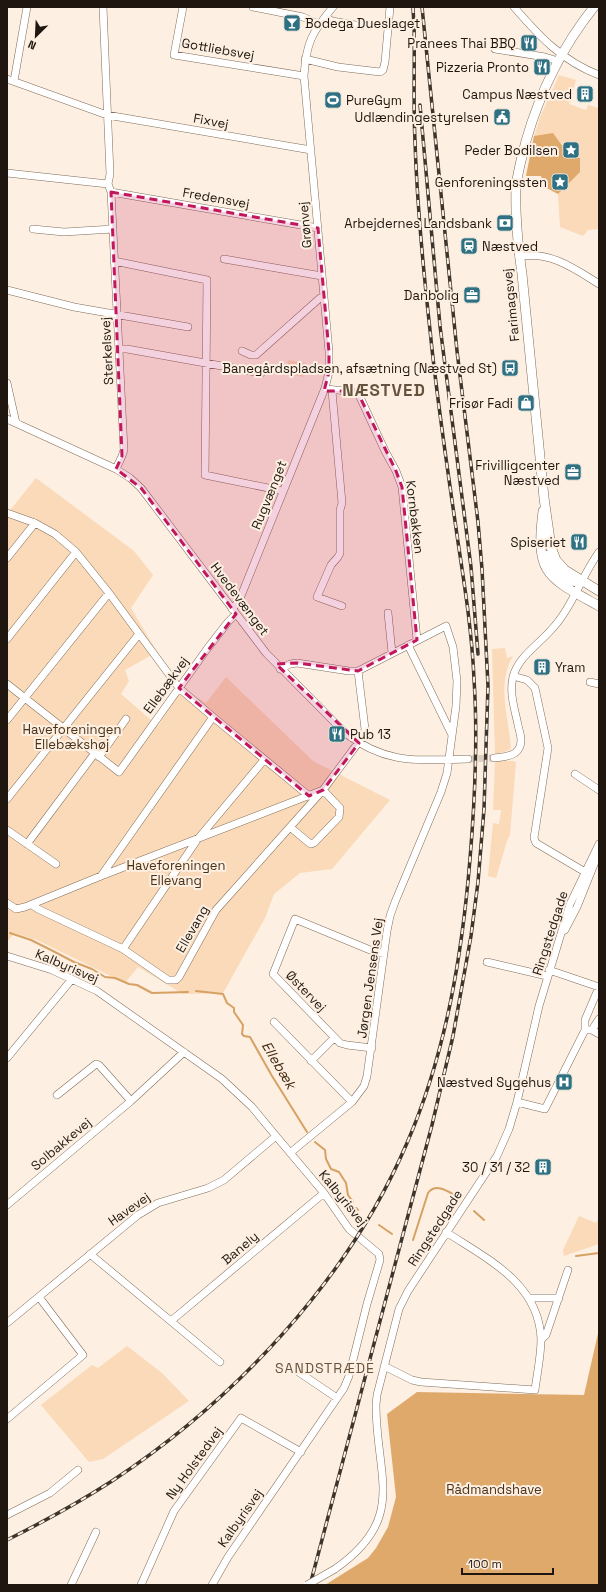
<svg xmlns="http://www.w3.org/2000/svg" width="606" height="1592" font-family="'Space Grotesk',sans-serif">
<rect width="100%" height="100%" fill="#fdefe1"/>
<!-- green -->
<path fill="#fadab8" d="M559 75 576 80 569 104 586 110 588 105 599 108V229L588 230 583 236 560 227 558 194 543 186V181L541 176H526L534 136 541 115Z
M288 360 306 363 303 377 286 373Z
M36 478 134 551 153 575 131 608 157 652 125 670 129 681 121 694 158 726 182 688 206 703 226 677 313 761 390 800 332 869 300 873 274 894 265 918 223 993 183 994 138 967 125 983 37 940 14 933 7 942V514Z
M505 648 507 658 513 656C496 684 509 718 511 749L504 752 495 754 492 649Z
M495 761H512L516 762 510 835 507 841 496 878 488 876 493 823 499 824 501 810H493Z
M579 1216 596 1223 599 1218V1244L564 1256 563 1250Z
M127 1346 162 1373 189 1401 103 1459 89 1462 41 1405 92 1365 98 1368Z"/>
<!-- forest -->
<path fill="#e0a96c" d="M553 133 568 154 580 158V172L558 194 543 186V181L541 176H526L534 136Z
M599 1329V1585H325L368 1558 376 1548 388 1527 396 1497 387 1414 417 1392 584 1395Z"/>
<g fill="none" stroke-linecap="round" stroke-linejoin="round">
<!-- stream -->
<path stroke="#d7a164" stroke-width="2" d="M10 933 31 940 51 950 74 962 92 969 105 977 115 978 129 984 137 985 152 993 188 992
M196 991 223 994 227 1003 234 1008V1012L243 1025 242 1034 244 1036 250 1037 272 1076 307 1132
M315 1142 325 1150 326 1159 331 1169 339 1172 346 1183 348 1195 353 1202
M356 1208 358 1210
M474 1211 484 1220
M379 1225 392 1234
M413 1240 428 1193C436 1182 449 1192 458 1197
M576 1256 599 1253"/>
<!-- minor-tunnel -->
<path stroke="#dccfc2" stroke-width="7" stroke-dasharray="7 3.5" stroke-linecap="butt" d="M468 759 494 758"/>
<defs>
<path id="minor" d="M103 7 110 174 108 184 111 192 124 450 122 456 116 469
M183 7 174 55 304 76
M253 7 303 17 318 24
M514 7C539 36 562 61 599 75
M325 17 332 21 361 26
M495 49 545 57 558 61
M305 59 338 67 380 72 383 70 385 62 390 7
M7 79 107 115 311 150
M14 81 27 7
M7 173 108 184
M111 192 318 228
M33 229 64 232 113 229
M519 257C549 250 575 269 599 284
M224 259 322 276
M114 261 207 280 205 475 283 491
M7 290 74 307 188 327
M120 349H127L261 373
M242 351 251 355H256L320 298H324
M7 383 16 423
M325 388C336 392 349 388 359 395L385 451 396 471 402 487 417 640
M332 391 342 503 340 510V553L338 557 331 565 317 597 342 606
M7 419 116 469 130 478 141 488 266 653 345 733C387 765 417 760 468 759
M7 513 35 523 55 534 76 552 109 593 179 688 213 717 309 796
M7 558 35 523
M232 609 239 601 325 388 329 372V352L304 76C306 43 312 32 333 7
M388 613 392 653
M7 639 76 552
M408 645 452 735
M280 669 290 664 297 663 349 671H358L446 626 453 647 457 681 456 706 447 773 441 792 395 902 390 916 387 931 367 1076 364 1086 352 1102 290 1153
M513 676 527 680 535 688 548 748 534 838 536 843 585 872
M590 682 599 684
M7 684 119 772 207 649 228 622 236 614
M7 720 109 593
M99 757 126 719
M494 758C501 757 509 757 515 753 519 750 521 745 521 740 521 735 519 730 518 725 515 710 509 693 513 677 518 657 538 645 551 630 572 608 581 577 599 552
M575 774 599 790
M7 799 139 634
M7 830 56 864
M27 844 95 753
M101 876 213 717
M7 903 16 909 25 907 101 876 323 790 340 808 339 817 314 843 311 844 308 842 290 827
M32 905 38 909 123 949 168 980H176L179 977 216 910 323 790 364 735 365 729 358 671
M565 930 577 907 597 857
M123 949 197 840 264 760
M7 956 52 970 97 991 222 1079 252 1107 276 1136 324 1193 349 1229 379 1254 380 1260 367 1304 349 1376 344 1388 228 1557 212 1585
M487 962 547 976
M549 970 599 987
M274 1022 352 1102
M585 1030V1020L599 987
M592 1030 599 1019
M372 1048 347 1045 340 1043 273 974 295 919 375 952 384 953
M7 1058 72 979
M311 1061 334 1038
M57 1095 96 1064 99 1065 131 1101
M517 1102 545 1109 585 1030H592L599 1034
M7 1205 131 1101 184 1052
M90 1254 220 1362
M529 1298H559
M171 1321 324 1193
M7 1323 138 1215 158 1203 208 1188 224 1180 276 1136
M541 1340 546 1335 568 1270
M384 1366 412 1380 421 1382 535 1390C537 1374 541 1356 541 1339 539 1283 487 1259 446 1232
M297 1371 337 1398
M7 1419 83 1355 39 1297
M7 1515 50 1493 78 1470
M335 1569C408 1518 376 1477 376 1405L377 1395 399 1309 408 1291 497 1156 509 1129 517 1102 539 1006 570 904 599 844
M71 1585 96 1532
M141 1585 174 1511 241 1418 301 1452"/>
<path id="major" d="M594 7C562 47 540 92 526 141 522 157 517 173 516 189 515 218 518 246 522 274L544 498 551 547 556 560 565 570 599 591
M543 511C535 575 547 577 599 606
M548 555C553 570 566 585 583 581"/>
</defs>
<!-- minor casing -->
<use href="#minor" stroke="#806c58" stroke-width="8"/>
<!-- major casing -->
<use href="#major" stroke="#806c58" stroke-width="10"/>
<!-- minor -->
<use href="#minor" stroke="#fff" stroke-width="7"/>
<!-- major -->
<use href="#major" stroke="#fff" stroke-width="9"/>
<defs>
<path id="rail" d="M413 7 414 27
M420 105 440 326 471 567 478 654
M7 1540C43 1522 78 1503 112 1481 235 1400 349 1279 407 1143 446 1053 462 956 470 859 475 799 478 739 474 679 472 633 465 588 458 542 448 472 437 401 430 330 423 267 417 204 415 141 413 101 415 61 414 21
M310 1585 432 1125 453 1036 471 936 478 882 484 809 488 686 482 569 478 522 457 351 422 7"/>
</defs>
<!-- rail casing -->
<use href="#rail" stroke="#3d342b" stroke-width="3.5"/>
<!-- rail -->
<use href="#rail" stroke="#fdefe1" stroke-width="2" stroke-dasharray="6" stroke-linecap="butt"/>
<defs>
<path id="minor-bridge" d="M307 1585 335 1569"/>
</defs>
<!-- minor-bridge casing -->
<use href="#minor-bridge" stroke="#806c58" stroke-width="8" stroke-linecap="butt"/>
<!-- minor-bridge -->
<use href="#minor-bridge" stroke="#fff" stroke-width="7"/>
</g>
<!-- marked area -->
<path fill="#c2185b" fill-opacity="0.2" stroke="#c2185b" stroke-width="3" stroke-dasharray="8 5" stroke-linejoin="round" d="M111 192 318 228 329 352V372L324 391H354L359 395 396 471 402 487 417 640 358 671 297 663 276 664 359 743 323 790 309 796 179 688 236 614 141 488 116 469 122 456Z"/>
<!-- icons -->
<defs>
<symbol id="bar-square" viewBox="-11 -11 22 22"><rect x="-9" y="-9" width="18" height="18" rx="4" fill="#2f7183" stroke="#fdefe1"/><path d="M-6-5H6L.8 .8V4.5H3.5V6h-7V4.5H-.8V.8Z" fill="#fff"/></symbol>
<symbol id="restaurant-square" viewBox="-11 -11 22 22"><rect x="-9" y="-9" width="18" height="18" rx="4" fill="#2f7183" stroke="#fdefe1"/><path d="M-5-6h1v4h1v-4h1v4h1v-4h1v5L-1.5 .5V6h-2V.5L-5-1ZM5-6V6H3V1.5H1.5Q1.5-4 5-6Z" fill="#fff"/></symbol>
<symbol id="building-square" viewBox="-11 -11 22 22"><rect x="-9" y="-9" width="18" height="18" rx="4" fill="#2f7183" stroke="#fdefe1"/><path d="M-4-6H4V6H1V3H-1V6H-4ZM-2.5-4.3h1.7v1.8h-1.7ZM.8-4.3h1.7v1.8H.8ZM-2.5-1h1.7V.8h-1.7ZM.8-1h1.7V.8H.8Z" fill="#fff"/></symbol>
<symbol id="stadium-square" viewBox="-11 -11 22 22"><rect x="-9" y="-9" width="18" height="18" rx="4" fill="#2f7183" stroke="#fdefe1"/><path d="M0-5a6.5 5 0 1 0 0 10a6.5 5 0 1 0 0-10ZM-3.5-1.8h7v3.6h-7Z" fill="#fff"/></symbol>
<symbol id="civic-square" viewBox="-11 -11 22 22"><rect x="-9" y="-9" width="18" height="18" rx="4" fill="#2f7183" stroke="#fdefe1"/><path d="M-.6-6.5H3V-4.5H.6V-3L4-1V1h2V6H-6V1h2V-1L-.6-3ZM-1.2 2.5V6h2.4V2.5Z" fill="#fff"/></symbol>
<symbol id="sight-square" viewBox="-11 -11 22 22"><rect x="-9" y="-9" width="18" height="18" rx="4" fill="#2f7183" stroke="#fdefe1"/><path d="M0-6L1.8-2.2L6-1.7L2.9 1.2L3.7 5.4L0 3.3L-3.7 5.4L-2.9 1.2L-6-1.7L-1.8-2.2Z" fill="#fff"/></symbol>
<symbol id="bank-square" viewBox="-11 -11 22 22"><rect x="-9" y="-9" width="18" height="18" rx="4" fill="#2f7183" stroke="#fdefe1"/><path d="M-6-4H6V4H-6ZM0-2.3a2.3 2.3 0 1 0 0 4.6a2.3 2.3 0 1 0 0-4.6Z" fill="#fff"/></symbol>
<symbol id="station-square" viewBox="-11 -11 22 22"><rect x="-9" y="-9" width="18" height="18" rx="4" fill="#2f7183" stroke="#fdefe1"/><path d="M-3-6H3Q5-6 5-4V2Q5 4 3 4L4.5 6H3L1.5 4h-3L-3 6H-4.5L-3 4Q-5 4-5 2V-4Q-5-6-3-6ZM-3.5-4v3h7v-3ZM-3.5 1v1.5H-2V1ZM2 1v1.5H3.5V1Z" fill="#fff"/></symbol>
<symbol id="office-square" viewBox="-11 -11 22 22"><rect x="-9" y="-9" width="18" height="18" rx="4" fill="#2f7183" stroke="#fdefe1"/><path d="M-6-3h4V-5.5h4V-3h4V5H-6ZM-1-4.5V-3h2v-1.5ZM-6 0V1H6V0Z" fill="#fff"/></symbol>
<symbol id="bus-square" viewBox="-11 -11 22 22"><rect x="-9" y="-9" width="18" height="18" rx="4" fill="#2f7183" stroke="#fdefe1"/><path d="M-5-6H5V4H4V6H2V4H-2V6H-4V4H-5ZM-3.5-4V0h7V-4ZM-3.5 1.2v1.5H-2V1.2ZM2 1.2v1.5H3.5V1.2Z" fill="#fff"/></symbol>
<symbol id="shop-square" viewBox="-11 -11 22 22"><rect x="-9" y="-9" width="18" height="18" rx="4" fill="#2f7183" stroke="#fdefe1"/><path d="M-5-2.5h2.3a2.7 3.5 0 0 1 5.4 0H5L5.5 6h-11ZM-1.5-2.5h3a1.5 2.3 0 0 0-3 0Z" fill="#fff"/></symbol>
<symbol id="hospital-square" viewBox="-11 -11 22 22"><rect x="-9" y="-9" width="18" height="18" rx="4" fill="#2f7183" stroke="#fdefe1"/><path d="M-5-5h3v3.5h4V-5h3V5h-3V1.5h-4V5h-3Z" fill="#fff"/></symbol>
</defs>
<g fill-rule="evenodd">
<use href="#bar-square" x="282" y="13" width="20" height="20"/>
<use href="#restaurant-square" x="519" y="33" width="20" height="20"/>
<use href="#restaurant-square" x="532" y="57" width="20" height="20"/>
<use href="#building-square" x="575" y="84" width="20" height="20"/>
<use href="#stadium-square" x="323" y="90" width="20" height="20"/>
<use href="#civic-square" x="492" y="107" width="20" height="20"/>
<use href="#sight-square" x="561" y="140" width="20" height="20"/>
<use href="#sight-square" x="550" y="172" width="20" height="20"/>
<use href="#bank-square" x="495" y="213" width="20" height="20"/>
<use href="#station-square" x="459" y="236" width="20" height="20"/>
<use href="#office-square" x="462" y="285" width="20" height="20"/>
<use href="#bus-square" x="500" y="358" width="20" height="20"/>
<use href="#shop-square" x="516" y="393" width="20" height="20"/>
<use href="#office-square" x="563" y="462" width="20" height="20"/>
<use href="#restaurant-square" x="569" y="532" width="20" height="20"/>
<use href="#building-square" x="532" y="657" width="20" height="20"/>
<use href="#restaurant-square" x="327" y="724" width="20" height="20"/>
<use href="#hospital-square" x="554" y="1072" width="20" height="20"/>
<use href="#building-square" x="533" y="1157" width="20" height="20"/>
</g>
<g text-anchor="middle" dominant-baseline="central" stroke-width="4" stroke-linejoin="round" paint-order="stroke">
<!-- poi labels -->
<g font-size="13" fill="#1f170f" stroke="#fdefe1" text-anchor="end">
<text x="305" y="23" text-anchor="start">Bodega Dueslaget</text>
<text x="516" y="43">Pranees Thai BBQ</text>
<text x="529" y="67">Pizzeria Pronto</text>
<text x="572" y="94">Campus Næstved</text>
<text x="346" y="100" text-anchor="start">PureGym</text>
<text x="489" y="117">Udlændingestyrelsen</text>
<text x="558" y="150">Peder Bodilsen</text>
<text x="547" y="182">Genforeningssten</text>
<text x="492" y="223">Arbejdernes Landsbank</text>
<text x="482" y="246" text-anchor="start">Næstved</text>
<text x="459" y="295">Danbolig</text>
<text x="497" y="368">Banegårdspladsen, afsætning (Næstved St)</text>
<text x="513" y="403">Frisør Fadi</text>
<text x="560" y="465">Frivilligcenter<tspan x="560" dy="15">Næstved</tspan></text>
<text x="566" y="542">Spiseriet</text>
<text x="555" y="667" text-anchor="start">Yram</text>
<text x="350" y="734" text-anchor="start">Pub 13</text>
<text x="551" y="1082">Næstved Sygehus</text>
<text x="530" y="1167">30 / 31 / 32</text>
</g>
<!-- street labels -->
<g font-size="13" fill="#1f170f" stroke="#fdefe1">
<text transform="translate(218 49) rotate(10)">Gottliebsvej</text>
<text transform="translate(211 121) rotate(10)">Fixvej</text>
<text transform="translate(216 198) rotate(10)">Fredensvej</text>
<text transform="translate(305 225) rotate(-95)">Grønvej</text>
<text transform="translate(511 305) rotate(-96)">Farimagsvej</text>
<text transform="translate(107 351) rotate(-93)">Sterkelsvej</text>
<text transform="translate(269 495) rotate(-68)">Rugvænget</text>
<text transform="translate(415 517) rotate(83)">Kornbakken</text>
<text transform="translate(240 599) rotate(53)">Hvedevænget</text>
<text transform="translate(166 685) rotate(-54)">Ellebækvej</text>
<text transform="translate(192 929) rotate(-60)">Ellevang</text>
<text transform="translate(550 933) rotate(-72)">Ringstedgade</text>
<text transform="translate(67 966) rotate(23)">Kalbyrisvej</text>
<text transform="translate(370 978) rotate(-82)">Jørgen Jensens Vej</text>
<text transform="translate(306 991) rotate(46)">Østervej</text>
<text transform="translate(61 1144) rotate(-40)">Solbakkevej</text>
<text transform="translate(343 1198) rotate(51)">Kalbyrisvej</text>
<text transform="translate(129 1209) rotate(-35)">Havevej</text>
<text transform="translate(435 1228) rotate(-57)">Ringstedgade</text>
<text transform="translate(240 1248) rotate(-40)">Banely</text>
<text transform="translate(194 1463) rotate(-54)">Ny Holstedvej</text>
<text transform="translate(240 1518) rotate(-55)">Kalbyrisvej</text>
</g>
<!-- park labels -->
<g font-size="13" fill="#493217" stroke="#fdefe1">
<text x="72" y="729">Haveforeningen<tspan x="72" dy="15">Ellebækshøj</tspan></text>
<text x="176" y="865">Haveforeningen<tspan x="176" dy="15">Ellevang</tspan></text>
<text x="494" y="1489">Rådmandshave</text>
</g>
<!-- water labels -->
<g font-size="14" font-style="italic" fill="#422b10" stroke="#fdefe1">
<text transform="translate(279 1065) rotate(59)">Ellebæk</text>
</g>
<!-- neighbourhood labels -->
<g font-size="14" letter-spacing="1" fill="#66533f" stroke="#fdefe1">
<text x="325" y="1368">SANDSTRÆDE</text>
</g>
<!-- district labels -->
<g font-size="17" font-weight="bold" letter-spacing="1" fill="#66533f" stroke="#fdefe1">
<text x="384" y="390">NÆSTVED</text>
</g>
</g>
<!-- border -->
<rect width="606" height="1592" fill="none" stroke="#1f170f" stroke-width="16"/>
<!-- north arrow -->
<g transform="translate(36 36) rotate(204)" stroke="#fdefe1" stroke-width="3" paint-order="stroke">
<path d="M0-3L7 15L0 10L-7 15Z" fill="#1f170f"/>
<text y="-6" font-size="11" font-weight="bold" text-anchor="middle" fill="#1f170f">N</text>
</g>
<!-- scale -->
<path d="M462 1568v6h91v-6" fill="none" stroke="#1f170f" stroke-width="2"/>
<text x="468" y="1568" font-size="12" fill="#1f170f" stroke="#fdefe1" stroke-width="3" paint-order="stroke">100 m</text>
</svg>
